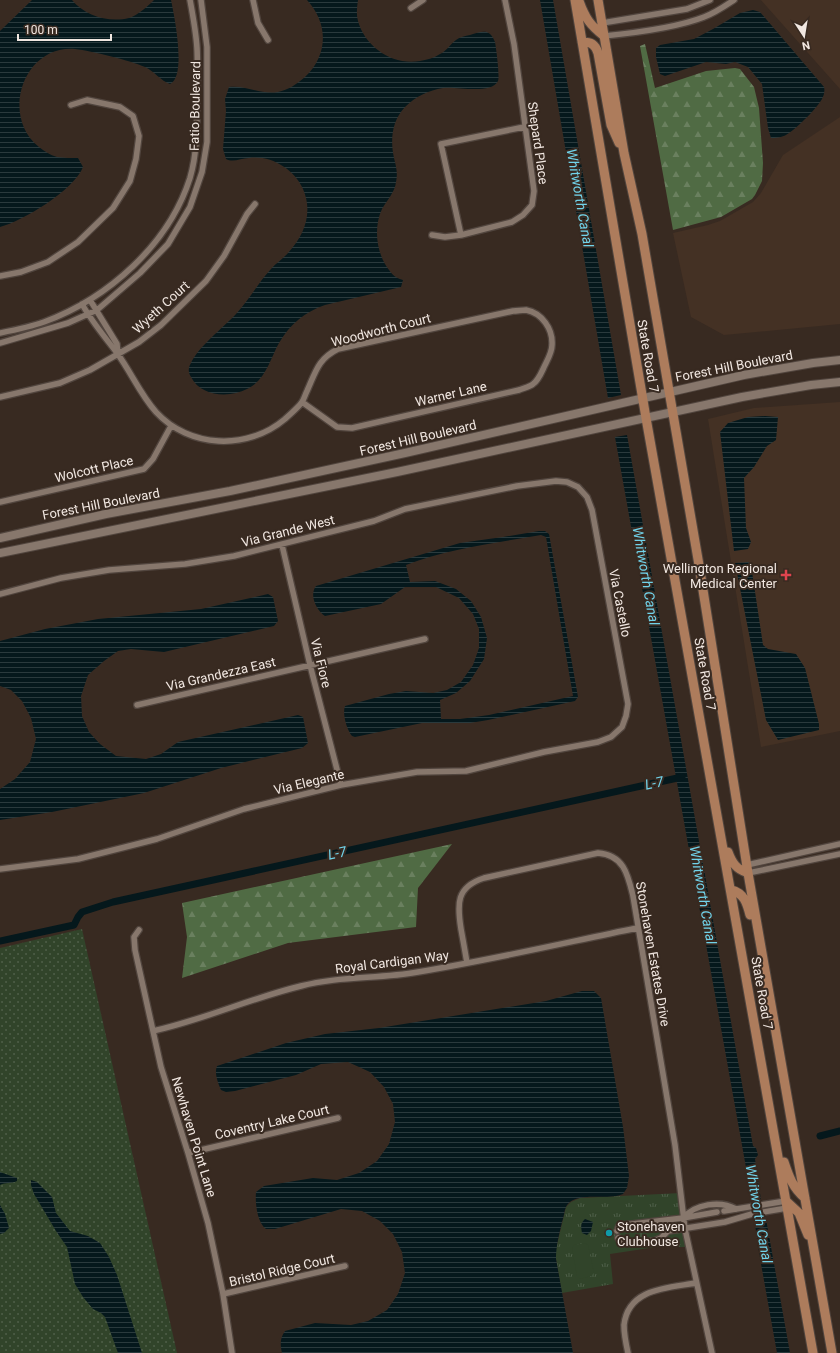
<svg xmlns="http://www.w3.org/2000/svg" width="840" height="1353" font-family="Roboto,sans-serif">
<defs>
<pattern id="grass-dots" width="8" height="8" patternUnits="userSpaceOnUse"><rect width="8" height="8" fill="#31442a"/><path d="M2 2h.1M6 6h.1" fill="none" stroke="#4f5f49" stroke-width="1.8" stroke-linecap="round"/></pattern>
<pattern id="forest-firs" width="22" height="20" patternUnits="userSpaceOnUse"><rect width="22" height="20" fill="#506b44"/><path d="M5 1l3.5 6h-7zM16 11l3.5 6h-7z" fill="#6a805f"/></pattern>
<pattern id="park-tufts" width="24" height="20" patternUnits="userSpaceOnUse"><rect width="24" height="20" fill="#31442a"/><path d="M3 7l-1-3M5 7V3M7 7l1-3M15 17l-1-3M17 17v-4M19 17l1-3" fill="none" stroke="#4f5f49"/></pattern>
<pattern id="water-rules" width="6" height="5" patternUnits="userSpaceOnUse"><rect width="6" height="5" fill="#05181c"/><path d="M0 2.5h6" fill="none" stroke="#2a3a3d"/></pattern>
</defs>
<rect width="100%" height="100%" fill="#382a21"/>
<!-- built -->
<path fill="#443124" d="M762 0H840V89L761 0Z
M840 117V324L724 335 691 317 673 233 708 225 720 221 753 202 761 193 783 155Z
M840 402V731L761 747 708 419 754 408Z"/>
<!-- grass -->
<path fill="url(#grass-dots)" d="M82 929 177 1353H0V948Z"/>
<!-- forest -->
<path fill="url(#forest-firs)" d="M645 44 655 88 706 71 735 68 740 69 754 87 759 108 763 163 762 181 755 195 752 199 721 217 673 230 640 46Z
M452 844 418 888 416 927 288 943 182 978 187 937 182 903Z"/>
<!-- park -->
<path fill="url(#park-tufts)" d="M681 1193 689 1247H656L610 1254 613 1284 562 1293 556 1259V1249L566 1207 571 1202 580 1198Z"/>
<!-- pitch -->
<path fill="#31442a" d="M585 1243 588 1245 594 1273 591 1276 580 1279 577 1276 572 1248 574 1245Z"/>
<!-- water -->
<path fill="url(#water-rules)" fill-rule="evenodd" d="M32 0H72C85 16 109 23 129 18 138 15 147 7 154 0H171C174 14 187 77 170 84 161 81 154 71 145 67 129 60 92 51 75 49 23 45 0 116 39 147 44 151 50 155 57 157 64 158 72 158 78 158L83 167C74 190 23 221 0 227V31Z
M307 0H358C357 7 356 14 358 21 365 47 393 66 420 61 426 60 434 58 440 54 447 51 450 44 456 40 460 37 465 36 470 35 482 31 490 28 495 42 496 47 500 77 498 81 491 95 456 86 443 88 429 90 415 97 405 107 392 121 390 139 394 158 396 166 398 173 396 182 395 192 387 200 382 209 374 226 376 248 385 264 390 272 394 278 403 280L401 287 325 305C305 312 290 324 279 343 270 359 266 380 247 389 230 398 201 397 191 377 188 372 188 368 191 363 198 347 223 328 236 314 249 300 258 283 271 269 276 263 283 259 288 253 305 235 313 212 303 189 294 169 271 155 249 158 241 158 233 163 226 159L223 149 226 111 225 99 229 87C246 85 261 95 278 92 288 90 297 84 305 77 328 55 329 24 307 0Z
M540 0H553L621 395 608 398Z
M753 10 760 12 824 87C825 91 824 95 822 99 817 108 798 127 789 133 784 137 778 138 771 138L768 128 762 84 748 67 735 62 726 64 706 62 665 76 660 74 656 57V48L660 45 694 39 713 29 740 13Z
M765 416 778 417 776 440 767 446 754 467 744 478 746 528 751 542 748 549 734 551 720 432 728 423 748 417Z
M627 435 753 1146 756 1148 758 1155 755 1159 761 1200 766 1219 790 1353H777L758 1247 752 1201 615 437Z
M539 531H545L549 534 578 697 575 701 488 720 470 723H422L355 737 352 736C347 730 342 714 345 706L389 694 406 691 433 693 447 690 461 682 473 665 479 648V629L473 614 459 598 436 587H405L381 604 325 616C316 610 309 595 316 586L460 543 503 537ZM541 535 546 537 573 696 489 715 460 719H441L440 700 456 693 470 681 484 659 487 638 481 617 471 601 456 589 435 581 410 582 406 565C449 548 496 543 541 535Z
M749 562 751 565 763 645 768 649 796 654 805 668 819 724V730L778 740 766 720 735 563Z
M268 594 273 597 278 621 274 626 164 652 131 649 118 651 104 661 88 675 81 696 82 716 89 732 100 744 116 756 146 759 161 754 178 742 298 715 303 717 308 743 302 748 221 768 144 793 52 812 0 820V789L15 779 30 762 36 739 31 718 22 701 11 690 0 686V641L45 629 98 619 201 609Z
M582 991H594L601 998 623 1127 629 1176 627 1188 623 1194C608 1201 574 1190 566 1207 564 1211 564 1217 562 1222 559 1235 556 1246 556 1259L573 1353H282C280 1344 280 1338 285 1331L315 1323 351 1325 368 1321 387 1310 398 1294 405 1273 402 1252 393 1234 380 1221 362 1211 341 1209 275 1229H266C257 1222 255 1203 256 1192L264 1186 313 1178 337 1180 359 1173 377 1161 389 1144 395 1122 393 1104 384 1087 370 1072 348 1062 321 1064 296 1075 235 1091 226 1092 221 1090C218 1083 214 1073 217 1066L286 1043 325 1034 379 1028 546 1001Z
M0 1172 17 1178V1181C11 1184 6 1182 0 1185Z
M31 1180 37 1182 52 1197 56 1213 70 1231 88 1236 100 1243 109 1257 117 1275 142 1353H118L105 1317 101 1313 93 1309 83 1297 75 1284 67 1247 56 1231 34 1194 31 1185Z
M0 1205 5 1214 9 1228 4 1233 0 1234Z
M585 1219 593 1222 591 1231 587 1235 582 1233C581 1226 580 1224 585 1219Z"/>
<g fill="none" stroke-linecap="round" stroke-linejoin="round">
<!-- canal -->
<path stroke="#05181c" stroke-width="7" d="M0 941 74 925 78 917 82 912 113 902 682 777
M820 1136 840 1131"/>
<defs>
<path id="street" d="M253 0 258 23 268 40
M411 8 423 0
M602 23 687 9 710 0
M604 36C634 33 676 28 704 17 715 13 725 6 734 0
M432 235 445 237 461 235 512 222 523 215 532 205 534 191 514 44 505 0
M461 235 441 144 524 127
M0 276 21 272 48 262 78 242 113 208 130 181 136 159 139 136 133 116 120 107 87 100 71 105
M90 300 117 344 118 354
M82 304C92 322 105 337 117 353 131 372 140 394 156 412 189 448 247 451 285 419 290 414 298 408 302 402 304 399 305 395 307 391 316 371 318 359 338 349L513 311C517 311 522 310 526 310 542 313 553 329 552 345 552 352 548 359 545 365 542 371 539 380 533 384 530 387 523 388 519 390L352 428 337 427 302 402
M0 333C15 330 30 327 44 322 109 298 169 244 190 178 197 154 197 130 197 106 197 86 198 67 197 48 196 32 193 16 190 0
M0 343 68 323 97 310 140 273 168 244 190 207 202 172 207 142V47L201 0
M0 397 60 383 90 370 139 342 161 325 206 281 224 256 247 214 255 204
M0 502 144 469 153 459 171 426
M282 545 310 665 341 785
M0 594 61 578 109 570 185 564 234 556 374 521 405 509 517 486 556 481 567 482 578 487 587 497 592 510 628 704 626 716 622 727 611 737 598 742 544 752 466 771 417 772 341 785 244 809 157 839 78 859 0 869
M137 705 425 639
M747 865 840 844
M748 873 840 854
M139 930 134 937 135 950 161 1067 188 1153 208 1223 223 1294 232 1353
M467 963C465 951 463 940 461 929 457 904 456 887 484 878L598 853C624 855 628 875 633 896L675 1145 685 1229 712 1353
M153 1031C203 1020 251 998 301 986 339 976 379 979 418 972 491 960 564 943 637 928
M188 1153 338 1118
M724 1211 786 1201
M683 1218C695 1204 720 1200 736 1209
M617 1231 619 1226 624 1225 683 1218 717 1212
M618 1238 620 1241 625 1243 654 1241 661 1238 668 1231 725 1222 752 1214 787 1208
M223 1294 345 1266
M628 1353C626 1344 624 1334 624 1325 628 1288 668 1288 696 1283"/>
<path id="secondary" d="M0 538 106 514 230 491 405 453 744 375 813 363 840 360
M0 553 397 472 742 397 811 385 840 382"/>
<path id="primary" d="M575 0 646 418 813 1353
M598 0 624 153 642 234 699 565 748 873 832 1353
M579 1C585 18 590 25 604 36
M582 42C591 42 595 44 598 53L611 125 619 143
M728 852C732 863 736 869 748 873
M731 890C744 893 747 903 750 915
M784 1162C789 1177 793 1188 805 1198
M786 1201 799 1213 808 1235"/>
</defs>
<!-- street casing -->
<use href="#street" stroke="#51453e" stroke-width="8"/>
<!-- secondary casing -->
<use href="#secondary" stroke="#51453e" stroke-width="10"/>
<!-- primary casing -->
<use href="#primary" stroke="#51453e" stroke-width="11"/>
<!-- street -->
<use href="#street" stroke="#87776c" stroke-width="5.5"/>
<!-- secondary -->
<use href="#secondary" stroke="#87776c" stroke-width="8"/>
<!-- primary -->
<use href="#primary" stroke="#ad7c5c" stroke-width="9"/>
</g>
<!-- markers -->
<path fill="#e0444e" stroke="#382a21" stroke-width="1.5" d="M784 569h4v4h4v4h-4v4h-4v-4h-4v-4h4z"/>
<circle fill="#0f9aa8" stroke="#382a21" stroke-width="1.5" cx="609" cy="1233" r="4"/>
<g text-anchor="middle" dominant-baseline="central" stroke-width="4" stroke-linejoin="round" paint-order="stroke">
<!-- street labels -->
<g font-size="13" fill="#f1e7e1" stroke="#382a21">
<text transform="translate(195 106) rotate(-89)">Fatio Boulevard</text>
<text transform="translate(538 143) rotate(82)">Shepard Place</text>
<text transform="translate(161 307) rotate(-42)">Wyeth Court</text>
<text transform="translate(381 330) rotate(-14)">Woodworth Court</text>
<text transform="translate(648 356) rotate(80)">State Road 7</text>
<text transform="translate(734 366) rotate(-11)">Forest Hill Boulevard</text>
<text transform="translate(451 394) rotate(-13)">Warner Lane</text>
<text transform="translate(418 438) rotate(-13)">Forest Hill Boulevard</text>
<text transform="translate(94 469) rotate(-13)">Wolcott Place</text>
<text transform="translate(101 504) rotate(-11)">Forest Hill Boulevard</text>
<text transform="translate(288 531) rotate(-14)">Via Grande West</text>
<text transform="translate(620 603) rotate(79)">Via Castello</text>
<text transform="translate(321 663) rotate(76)">Via Fiore</text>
<text transform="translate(221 674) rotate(-13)">Via Grandezza East</text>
<text transform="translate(705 674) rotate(80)">State Road 7</text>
<text transform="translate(309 782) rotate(-13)">Via Elegante</text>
<text transform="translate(653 954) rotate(80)">Stonehaven Estates Drive</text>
<text transform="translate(392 962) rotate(-7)">Royal Cardigan Way</text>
<text transform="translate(762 993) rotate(80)">State Road 7</text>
<text transform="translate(272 1122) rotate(-13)">Coventry Lake Court</text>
<text transform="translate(194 1137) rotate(73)">Newhaven Point Lane</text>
<text transform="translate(282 1270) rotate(-13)">Bristol Ridge Court</text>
</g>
<!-- poi labels -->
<g font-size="13" fill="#f1e7e1" stroke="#382a21" text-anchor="end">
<text x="777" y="568">Wellington Regional<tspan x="777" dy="15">Medical Center</tspan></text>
<text x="617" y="1226" text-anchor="start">Stonehaven<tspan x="617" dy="15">Clubhouse</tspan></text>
</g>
<!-- water labels -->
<g font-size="14" font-style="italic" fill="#71d3ea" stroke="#382a21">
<text transform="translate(580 198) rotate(80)">Whitworth Canal</text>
<text transform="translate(646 576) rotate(80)">Whitworth Canal</text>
<text transform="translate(654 783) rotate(-12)">L-7</text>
<text transform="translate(337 853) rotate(-12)">L-7</text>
<text transform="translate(703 895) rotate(80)">Whitworth Canal</text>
<text transform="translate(759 1214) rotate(80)">Whitworth Canal</text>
</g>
</g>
<!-- north arrow -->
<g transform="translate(804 36) rotate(168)" stroke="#382a21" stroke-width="3" paint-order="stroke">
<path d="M0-3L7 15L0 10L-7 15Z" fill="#f1e7e1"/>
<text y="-6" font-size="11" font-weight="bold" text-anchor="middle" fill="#f1e7e1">N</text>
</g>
<!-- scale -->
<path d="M18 34v6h93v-6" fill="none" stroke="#f1e7e1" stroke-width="2"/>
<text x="24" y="34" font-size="12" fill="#f1e7e1" stroke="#382a21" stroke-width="3" paint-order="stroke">100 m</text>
</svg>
